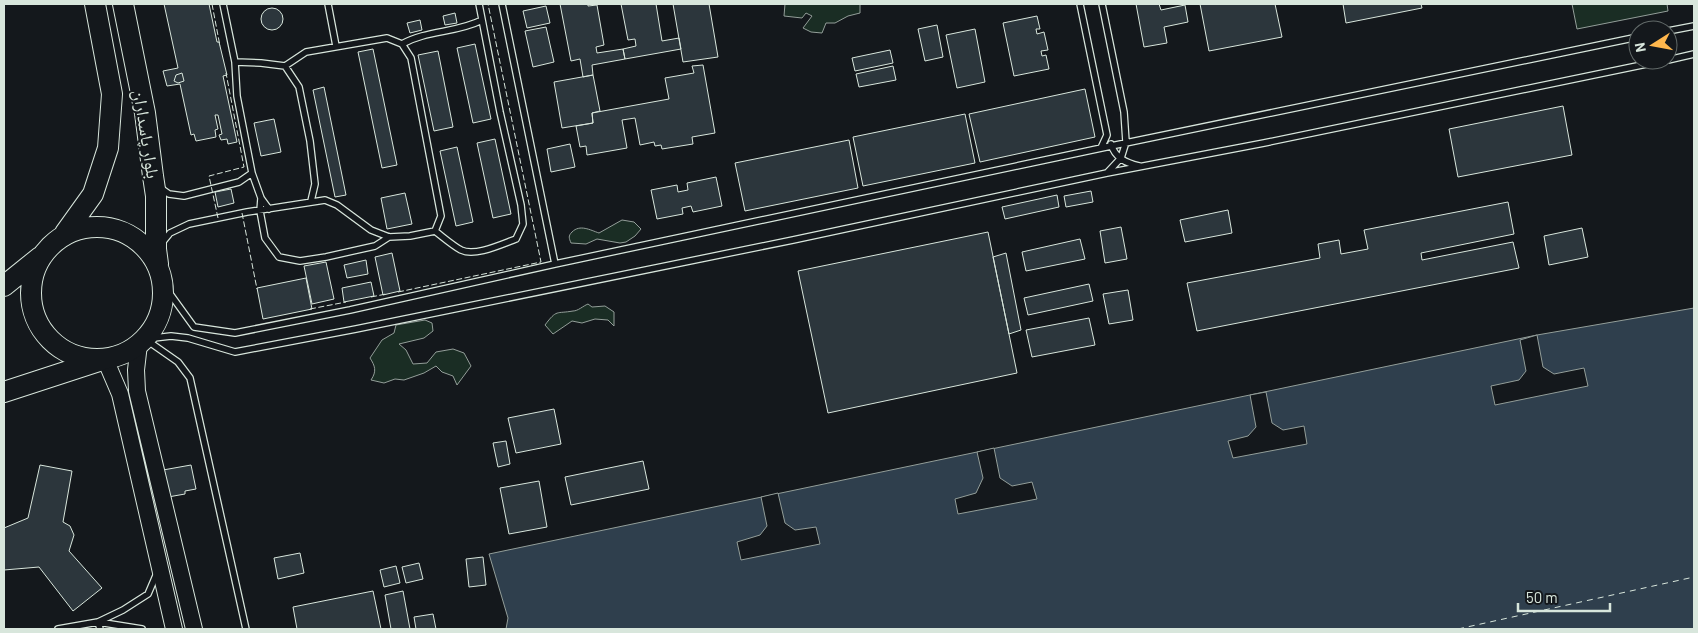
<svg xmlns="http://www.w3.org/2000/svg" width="1698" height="633" font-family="Barlow,'Noto Naskh Arabic',sans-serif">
<rect width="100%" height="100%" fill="#14181c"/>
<!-- green -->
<path fill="#1a2d24" stroke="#939e99" d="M785 4H860V13L848 16 835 23H826L822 33 811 32 803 28 812 16 806 13 802 18 784 16Z
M1572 4H1667L1668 11 1577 29Z
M622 220 634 222 641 229 635 236 626 242 620 243 597 239 586 244 571 243C569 238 568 236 572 232 580 224 590 230 599 233Z
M588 304 592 307 605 306 614 312V326L608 320 595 319 582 323 572 321 553 334 545 325C557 309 556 314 573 311 578 311 583 306 588 304Z
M425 320 432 323 433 331 424 338 399 344 406 350 413 364 427 363 436 352 453 349 464 353 471 366 457 385 453 376 442 372 436 366 424 373 404 380 395 379 384 383 371 380C377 371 375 366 370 358L382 340 394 333 396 325Z"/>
<!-- water -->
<path fill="#2f3f4d" stroke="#939e99" d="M1694 308V629H506L508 618 489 554 1537 335Z"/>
<!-- pier -->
<path fill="#14181c" stroke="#939e99" d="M1537 335 1543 367 1554 374 1584 368 1588 386 1495 405 1491 386 1519 380 1526 371 1520 340Z
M1266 392 1272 423 1283 430 1304 426 1307 444 1233 458 1228 441 1248 436 1256 427 1250 395Z
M994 448 1000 478 1012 486 1032 482 1037 499 958 514 955 499 976 493 983 478 977 452Z
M778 493 785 523 795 530 816 527 820 544 741 560 737 542 760 535 767 526 761 497Z"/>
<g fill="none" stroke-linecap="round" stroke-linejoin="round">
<!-- ferry -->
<path stroke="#d8e6dc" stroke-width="1" stroke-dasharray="6 5" stroke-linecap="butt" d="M1458 629 1694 577"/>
</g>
<!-- building -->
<path fill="#2c363c" stroke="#d8e6dc" d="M164 4H209L217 42H219L227 75 223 76 237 142 228 144 227 139 221 140 219 135 222 134 218 115H215L218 129 215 130 216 137 196 141 194 134 191 135 180 84 167 86 163 71 178 68Z
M560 4H588V6L597 5 604 45 596 47 597 53 623 49 625 59 592 65 593 75 583 77 580 59 571 61Z
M621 4H656L662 41 679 38 681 49 625 59 623 49 636 46 635 39 628 40Z
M673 4H709L718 57 683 62Z
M1136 4H1159L1161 10 1185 5 1188 22 1164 27 1167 43 1144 47Z
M1200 4H1275L1282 37 1209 51Z
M1343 4H1421L1422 8 1346 23Z
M546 6 550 23 527 28 523 11Z
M261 19a11 11 0 1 1 22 0a11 11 0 1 1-22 0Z
M455 13 457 23 445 25 443 16Z
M1037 16 1040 29H1036L1037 34 1044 32 1048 50 1041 51 1042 56 1046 55 1049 69 1014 76 1003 23Z
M420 20 422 30 410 33 407 23Z
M937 25 943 57 925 61 918 29Z
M546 27 554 62 533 67 525 31Z
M975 29 985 82 957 88 946 35Z
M475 44 491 119 473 123 457 48Z
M373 49 397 165 382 168 358 52Z
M890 50 893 63 855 71 852 58Z
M438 51 453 127 434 131 418 55Z
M703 65 715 133 692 137 693 144 662 149 661 145 655 146 654 142 640 145 635 118 622 120 627 148 587 155 586 146 580 147 576 126 593 123 592 113 669 99 665 78 694 73 692 66Z
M893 66 896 80 859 87 856 74Z
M182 73 184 81 178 83 174 81 176 75Z
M593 75 600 111 592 113 593 123 562 128 554 82Z
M324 87 346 195 335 197 313 90Z
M1085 89 1095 137 980 162 969 114Z
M1563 106 1572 155 1458 177 1449 129Z
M965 114 975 163 863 186 853 137Z
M274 119 281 152 261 156 254 123Z
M495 139 511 214 493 218 477 143Z
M849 140 858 188 745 211 735 163Z
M570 144 575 167 551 172 547 149Z
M457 147 473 222 456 226 440 151Z
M716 177 722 206 693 212 691 206 682 208 683 214 657 219 651 190 677 185 678 192 688 190 687 183Z
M231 189 234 203 218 207 215 192Z
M1091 191 1093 202 1066 207 1064 196Z
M405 193 412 224 387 229 381 198Z
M1057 195 1059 207 1005 219 1002 207Z
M1508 202 1514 234 1421 253 1422 260 1513 242 1519 268 1197 331 1187 283 1320 258 1318 244 1339 240 1341 254 1368 249 1364 230Z
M1228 210 1232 233 1185 242 1180 220Z
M1121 227 1127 259 1105 263 1100 231Z
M1582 228 1588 257 1549 265 1544 236Z
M988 232 1017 373 828 413 798 271Z
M1080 239 1085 259 1026 271 1022 252Z
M392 253 400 291 383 295 375 257Z
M1006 253 1021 330 1009 334 993 257Z
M366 260 368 274 347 278 344 265Z
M326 262 334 299 312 304 304 266Z
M306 278 312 309 263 319 257 288Z
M371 282 374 296 344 302 342 288Z
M1089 284 1093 301 1028 315 1024 298Z
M1128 290 1133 320 1109 324 1103 294Z
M1089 318 1095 345 1032 357 1026 330Z
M554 409 561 444 516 453 508 418Z
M506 441 510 464 498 467 493 443Z
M643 461 649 489 571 505 565 477Z
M40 465 72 471 63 522 70 526 74 535 69 551 102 588 73 611 39 567 4 570V528L28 518Z
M191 465 196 489 185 491V494L168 497 163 470Z
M539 481 547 527 509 534 500 488Z
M300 553 304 573 278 579 274 558Z
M483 557 486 585 469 587 466 559Z
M419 563 423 579 406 583 402 567Z
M396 566 400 583 384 587 380 570Z
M373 591 381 629H297L293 607Z
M403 591 410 629H391L385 595Z
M433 614 436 629H416L414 617Z"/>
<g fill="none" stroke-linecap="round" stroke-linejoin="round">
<defs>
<path id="lane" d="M223 4 235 62 237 96 252 173 261 198 269 209
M328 4 336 46
M502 4 555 264 1111 146 1638 37
M1080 4 1107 135 1101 148
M1668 31 1694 26
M402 44C427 30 457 33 482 20
M1668 60 1694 54
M235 62 261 63 285 66 299 87 310 141 315 184 311 201
M285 66 306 52 387 38 402 44 411 58 441 216 435 231
M1111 144C1115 158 1126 163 1139 166
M1107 173 1264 143 1666 60
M159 187 169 194 184 196 239 182 252 173
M261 198 260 211 265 238 279 257 300 261 326 257 375 246 389 237
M161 244 170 233 189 224 247 212 325 200 337 205 371 230 389 237 410 236 435 231C443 237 452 245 461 250 475 257 502 244 516 239L523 224 521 205 500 112 479 4
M163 284 194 327 235 333 350 310 555 264
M145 339 171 336 188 338 235 352 356 329 793 240 1107 173 1121 158 1126 142 1124 112 1102 4
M145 339 178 362 190 378 246 629
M98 622 142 629
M98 622 100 629
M58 629 98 622 123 610 148 594 157 573"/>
<path id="secondary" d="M139 344 136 370 137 391 194 629
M105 359 120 394 174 629"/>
<path id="highway" d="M123 4 145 113 153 176 156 196V249L158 264
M31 293a66 66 0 1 1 132 0a66 66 0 1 1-132 0Z
M65 233 93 194 108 148 112 94 95 4
M4 286 40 257
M4 392 99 361"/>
</defs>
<!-- lane casing -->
<use href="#lane" stroke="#d8e6dc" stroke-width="8"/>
<!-- secondary casing -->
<use href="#secondary" stroke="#d8e6dc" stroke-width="18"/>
<!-- highway casing -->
<use href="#highway" stroke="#d8e6dc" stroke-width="22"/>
<!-- lane -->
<use href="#lane" stroke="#14181c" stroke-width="5.5"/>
<!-- secondary -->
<use href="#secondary" stroke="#14181c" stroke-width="16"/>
<!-- highway -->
<use href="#highway" stroke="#14181c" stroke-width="20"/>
<!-- fence -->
<path stroke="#d8e6dc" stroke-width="1" stroke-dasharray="6 2.5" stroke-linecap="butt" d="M212 4 220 46
M242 213 257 289
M218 218 209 176 244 167 226 73
M398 292 541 262 488 4
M371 297 386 294
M310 309 346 302"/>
</g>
<g text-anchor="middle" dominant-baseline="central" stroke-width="4" stroke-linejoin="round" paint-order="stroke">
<!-- street labels -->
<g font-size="18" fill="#d8e6dc" stroke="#14181c">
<text transform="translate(147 134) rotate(81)">بلوار پاسداران</text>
</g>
</g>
<!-- border -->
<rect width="1698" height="633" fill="none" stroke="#d8e6dc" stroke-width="10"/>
<!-- north arrow -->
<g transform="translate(1653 45) rotate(259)"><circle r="24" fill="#14181c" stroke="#626a69"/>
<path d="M0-4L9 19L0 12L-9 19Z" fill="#ffb74d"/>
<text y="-8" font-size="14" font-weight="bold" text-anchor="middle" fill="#d8e6dc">N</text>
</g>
<!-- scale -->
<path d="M1518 603v8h92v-8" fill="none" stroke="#d8e6dc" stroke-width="2.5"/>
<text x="1526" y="603" font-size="15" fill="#d8e6dc" stroke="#14181c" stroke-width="4" paint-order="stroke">50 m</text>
</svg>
